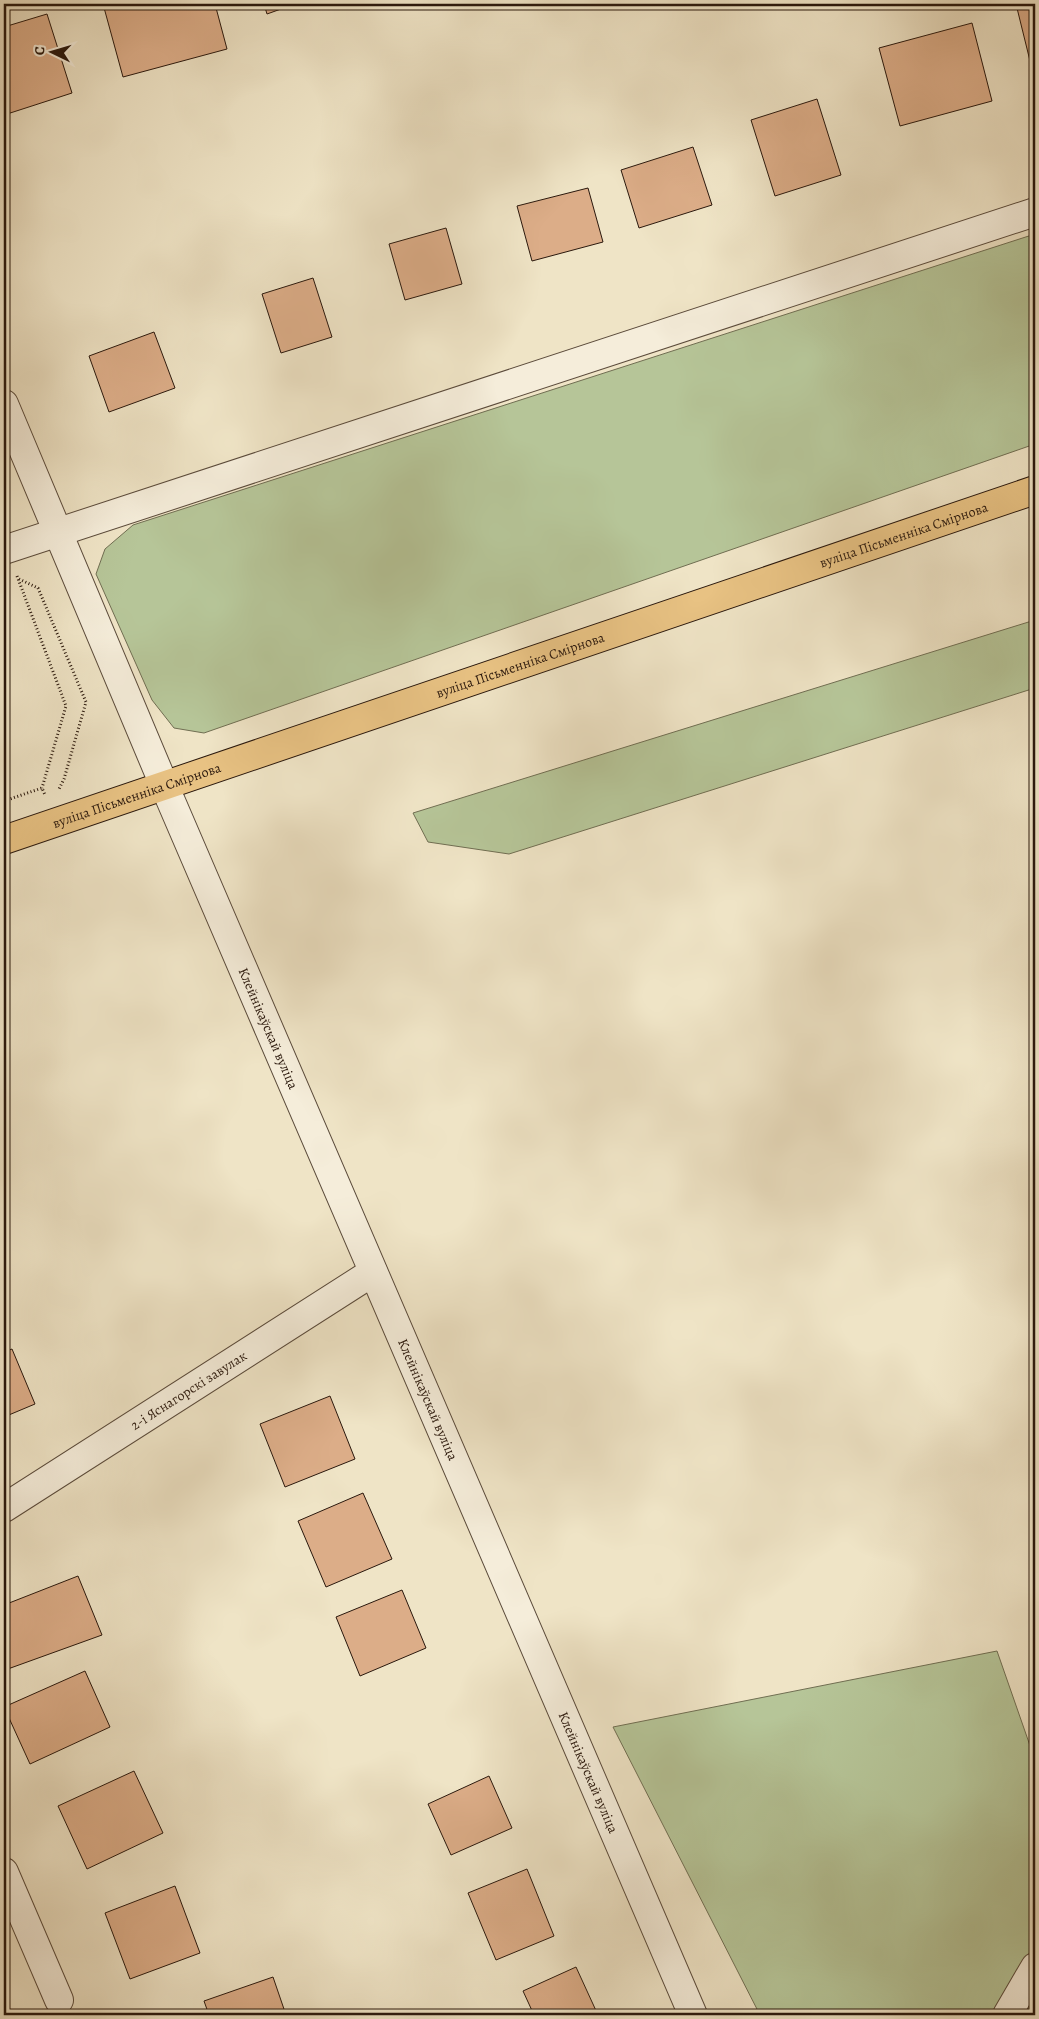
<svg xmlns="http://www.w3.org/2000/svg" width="1039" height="2019" font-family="Alegreya,serif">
<rect width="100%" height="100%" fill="#efe4c6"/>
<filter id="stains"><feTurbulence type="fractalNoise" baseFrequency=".004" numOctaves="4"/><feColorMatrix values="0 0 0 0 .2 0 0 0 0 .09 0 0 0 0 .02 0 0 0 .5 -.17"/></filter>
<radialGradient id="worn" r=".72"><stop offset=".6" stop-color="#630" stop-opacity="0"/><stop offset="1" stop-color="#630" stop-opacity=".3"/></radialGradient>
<!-- green -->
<path fill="#b6c598" stroke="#706e52" d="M1035 234V444L204 733 174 728 152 700 96 574 105 549 133 525Z
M1035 620V688L509 854 428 842 413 813Z
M997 1651 1035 1760V2015H760L613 1727Z"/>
<!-- building -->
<path fill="#dcad88" stroke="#2a180d" d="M103 4H215L227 49 123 77Z
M264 4H295L267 14Z
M1016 4H1035V64L1031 65Z
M47 14 72 93 4 115V27Z
M972 23 992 101 900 126 879 48Z
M817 99 841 175 775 196 751 120Z
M693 147 712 205 639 228 621 170Z
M588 188 603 242 532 261 517 206Z
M446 228 462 284 405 300 389 244Z
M313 278 332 337 281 353 262 294Z
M154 332 175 388 109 412 89 356Z
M12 1349 35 1404 4 1417V1352Z
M330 1396 355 1459 285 1487 260 1424Z
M363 1493 392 1559 326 1587 298 1521Z
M78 1576 102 1635 5 1670 4 1605Z
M402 1590 426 1648 360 1676 336 1617Z
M85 1671 110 1727 30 1764 4 1707Z
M134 1771 163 1833 87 1869 58 1806Z
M489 1776 512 1828 451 1855 428 1804Z
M527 1869 554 1936 496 1960 468 1893Z
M175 1886 200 1953 130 1979 105 1913Z
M576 1967 598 2015H534L523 1991Z
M273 1977 286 2015H209L204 2001Z"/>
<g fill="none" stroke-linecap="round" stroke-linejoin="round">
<defs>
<g id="minor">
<path id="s1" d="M4 404 164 785 693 2015"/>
<path d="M4 550 1035 212"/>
<path id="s2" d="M4 1508 373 1272"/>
<path d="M4 1872 59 2000"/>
<path d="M1007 2015 1035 1967"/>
</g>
<g id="major">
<path id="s3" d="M4 840 1035 490"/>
</g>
</defs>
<!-- minor casing -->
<use href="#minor" stroke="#5b4b3b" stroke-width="30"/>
<!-- major casing -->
<use href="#major" stroke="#2a180d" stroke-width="30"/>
<!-- path -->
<path stroke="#2a180d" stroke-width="3" stroke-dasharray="1 2.5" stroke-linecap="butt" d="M17 576 66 706 42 788
M19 579 38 588 86 702 64 779 59 789
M4 801 42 788 45 795"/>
<!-- minor -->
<use href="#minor" stroke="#f5edda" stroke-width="28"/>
<!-- major -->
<use href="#major" stroke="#e8c283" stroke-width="28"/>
</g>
<g text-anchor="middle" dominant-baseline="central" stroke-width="4" stroke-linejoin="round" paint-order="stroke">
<!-- street labels -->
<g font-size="14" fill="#2a180d" stroke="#f5edda">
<text stroke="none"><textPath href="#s3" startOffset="950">вуліца Пісьменніка Смірнова</textPath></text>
<text stroke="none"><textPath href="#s3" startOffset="545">вуліца Пісьменніка Смірнова</textPath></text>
<text stroke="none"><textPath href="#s3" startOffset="140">вуліца Пісьменніка Смірнова</textPath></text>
<text stroke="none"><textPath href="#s1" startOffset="678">Клейнікаўскай вуліца</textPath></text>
<text stroke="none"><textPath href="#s2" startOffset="219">2-і Яснагорскі завулак</textPath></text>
<text stroke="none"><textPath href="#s1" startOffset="1082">Клейнікаўскай вуліца</textPath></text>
<text stroke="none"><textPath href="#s1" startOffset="1488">Клейнікаўскай вуліца</textPath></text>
</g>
</g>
<!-- margin -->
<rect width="1039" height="2019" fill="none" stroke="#efe4c6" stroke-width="20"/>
<rect x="5" y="5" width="1029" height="2009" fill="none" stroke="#2a180d" stroke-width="2.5"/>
<rect x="10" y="10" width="1019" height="1999" fill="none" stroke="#2a180d"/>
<!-- north arrow -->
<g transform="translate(52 52) rotate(275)" stroke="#f5edda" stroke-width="4" paint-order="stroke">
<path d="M0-4L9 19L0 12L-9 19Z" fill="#2a180d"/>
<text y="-8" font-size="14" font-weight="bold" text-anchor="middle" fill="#2a180d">С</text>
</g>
<rect width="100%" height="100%" filter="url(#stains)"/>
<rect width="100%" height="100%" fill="url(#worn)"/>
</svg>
